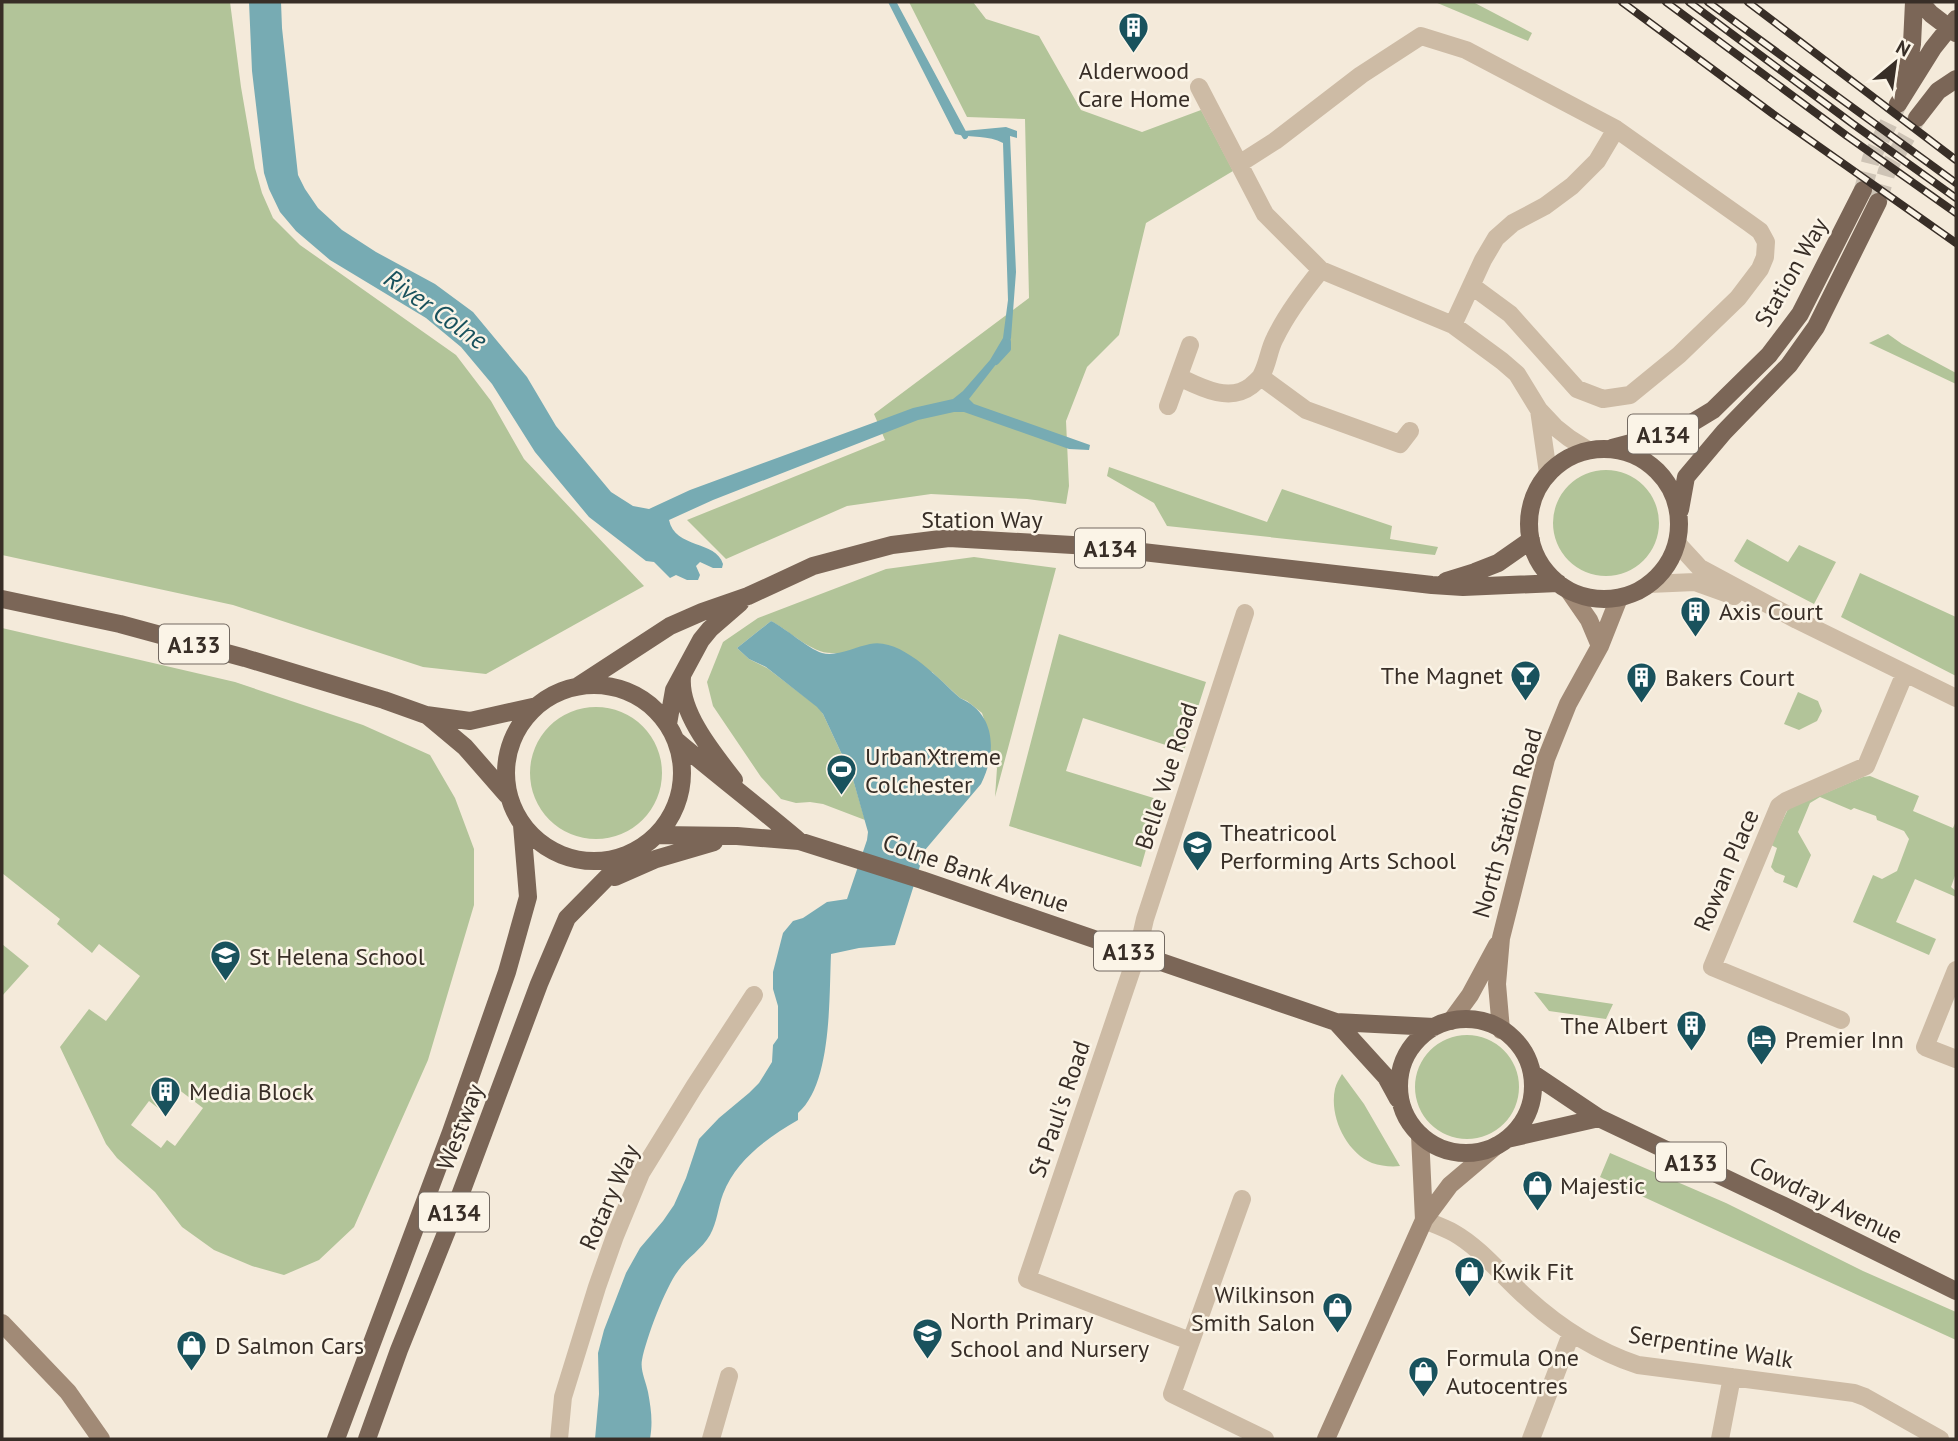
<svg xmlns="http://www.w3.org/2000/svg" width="1958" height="1441" font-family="'PT Sans',sans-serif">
<rect width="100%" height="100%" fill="#f4eada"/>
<!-- green -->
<path fill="#b2c499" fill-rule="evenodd" d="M2 2H230L241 87 255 168 262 193 273 218 300 245 456 355 491 401 524 459 644 586 486 674 423 667 233 605 2 555Z
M909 2H973L986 19 1039 36 1081 110 1142 132 1201 110 1233 171 1146 223 1119 335 1087 367 1066 421 1069 486 1066 504 1027 499 931 494 847 506 726 559 687 520 885 440 874 414 1029 298 1025 119 967 117Z
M1435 2H1473L1532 33 1528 41Z
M1888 334 1902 344 1956 373V384L1869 343Z
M1109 467 1267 522 1282 489 1392 526 1390 539 1438 547 1435 555 1167 526 1154 503 1107 476Z
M1553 523a53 53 0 1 1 106 0a53 53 0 1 1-106 0Z
M1747 539 1788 562 1799 545 1836 562 1814 604 1741 566 1734 561Z
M974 557 1056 568 995 797 997 768 990 759V737L982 713 967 701 960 698 932 672 834 653C813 655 790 631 771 621L737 648 749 659 767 668 818 707 823 714 852 776 865 820 823 804 810 802 796 803 781 799 761 777 713 706 707 682 723 642 758 618 886 569Z
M1860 573 1956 617V676L1841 617Z
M2 628 235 682 363 725 430 755 455 798 474 849V905L428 1060 354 1227 319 1260 284 1275 252 1266 214 1250 182 1227 155 1192 117 1158 106 1144 60 1047 89 1009 106 1021 140 976 99 944 92 953 57 924 60 919 2 873ZM178 1089 203 1108 175 1146 167 1140 161 1148 131 1125 149 1101 162 1111Z
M1059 634 1206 682 1184 751 1083 718 1066 771 1160 800 1141 867 1009 826Z
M1798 692 1818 701 1822 711 1817 721 1799 730 1784 724Z
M530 773a66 66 0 1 1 132 0a66 66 0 1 1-132 0Z
M1870 776 1919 796 1913 811 1953 828 1956 821V873L1951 887 1956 891V897L1915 879 1896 922 1936 939 1929 955 1853 922 1873 875 1882 879 1897 871 1909 839 1904 831 1877 820 1876 816 1854 808 1851 810 1820 797 1810 803 1798 832 1811 855 1797 888 1783 882 1785 876 1775 872 1771 867 1777 848 1771 845 1788 809 1863 777Z
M2 944 29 966 2 996Z
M1534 992 1613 1004 1606 1019 1549 1011Z
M1415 1087a52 52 0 1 1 104 0a52 52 0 1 1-104 0Z
M1342 1074 1364 1104 1400 1166C1391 1167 1381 1166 1372 1163 1346 1152 1329 1116 1335 1089 1336 1084 1339 1079 1342 1074Z
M1610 1153 1726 1203 1863 1271 1956 1312V1340L1600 1177Z"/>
<!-- water -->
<path fill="#77abb3" d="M249 2H281L282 28 298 175 305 189 318 208 342 230 376 252 435 284 473 312 527 377 556 426 611 492 633 506 649 509 690 490 870 424 913 408 953 399 963 391 990 360 1003 338 1008 300 1003 143C989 135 971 138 955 134L888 2H892L957 126 964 131 1006 127 1017 131V138L1010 136 1016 272 1011 338 1008 349 969 399 974 404 1090 445 1089 450 1069 449 964 412H954L918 420 713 500 669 520C675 549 716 540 723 564L722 568H713L700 562 696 566 700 575 698 580H687L676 575 670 578 654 562 646 561 589 517 535 452 492 384 461 347 426 318 330 260 296 231 280 212 269 189 264 173 252 71Z
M771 621C787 629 807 648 822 653 836 657 855 647 870 644 901 637 939 679 960 698 996 714 997 752 981 784L925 850 895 945 859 948 831 954C829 998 832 1084 798 1113V1120C767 1138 736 1160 723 1194 718 1207 717 1223 710 1235 702 1249 687 1258 678 1271 665 1288 646 1339 642 1360 640 1370 646 1382 648 1392 651 1408 653 1422 650 1439H595L599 1394 598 1353 604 1330 626 1273 640 1248 663 1221 674 1205 686 1178 699 1139 719 1118 749 1093 759 1083 772 1062 773 1045 778 1038V1006L773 989V972L783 933 793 921 803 918 827 902 847 899 867 840 868 832 852 776 823 714 817 707 766 667 749 659 737 648Z"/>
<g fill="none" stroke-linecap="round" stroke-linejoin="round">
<!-- stream -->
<path stroke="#77abb3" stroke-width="6" d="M893 2 965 136
M996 362 1008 349V342"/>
<!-- primary-tunnel -->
<path stroke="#cec4b6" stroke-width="18" stroke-dasharray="18 9" stroke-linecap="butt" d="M1863 190 1871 159 1898 104
M1878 202 1887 171 1917 118"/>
<!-- street -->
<path stroke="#cdbba5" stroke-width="18" d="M1199 87 1265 214 1321 270 1453 325 1502 361 1517 374 1539 410 1555 427 1569 438 1588 450
M1239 164 1275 141 1361 75 1421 36 1466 50 1616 129 1749 223 1760 231 1766 242 1765 257 1760 269 1738 298 1679 355 1630 395 1603 399 1577 389 1510 314 1472 286
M1453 325 1483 260 1496 238 1513 223 1545 206 1572 186 1597 161 1616 129
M1179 377C1200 387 1229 403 1251 386 1255 382 1260 379 1262 374 1268 363 1269 349 1275 338 1287 313 1303 292 1321 270
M1261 377 1306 410 1400 444 1410 431
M1168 406 1190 345
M1539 410 1548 473
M1677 543 1700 568 1797 620 1956 698
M1649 584 1695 582 1734 596
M1956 970 1925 1047 1956 1059
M1841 1020 1712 967 1779 806 1786 801 1866 766 1905 673
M1242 1199 1172 1394 1265 1439
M1424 1220C1434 1224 1445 1228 1454 1233 1482 1249 1503 1277 1527 1298 1560 1328 1596 1351 1638 1365L1854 1393 1865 1397 1940 1439
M1190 1341 1027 1279 1137 954 1145 919 1245 613
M559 1439 563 1397 597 1287 615 1236 641 1173 694 1087 754 995
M711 1439 729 1376
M1531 1439 1571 1334
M1720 1439 1732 1377"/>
<!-- secondary -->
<path stroke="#a18a76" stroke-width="18" d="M1569 591 1589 620 1600 646
M1451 1021 1470 995 1497 945
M1501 1030 1497 984 1501 938 1546 759 1568 704 1600 646 1619 598
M1420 1135 1424 1220
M2 1323 68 1392 101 1439
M1326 1439 1424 1220 1450 1185 1496 1146"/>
<!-- primary -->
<path stroke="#7b6657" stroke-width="18" d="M1920 2 1931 14 1956 33
M1905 84 1912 44 1914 2
M1898 104 1933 48 1956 19
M1917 118 1938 91 1956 79
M1612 448 1680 430 1713 410 1769 355 1800 314 1863 190
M1529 524a75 75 0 1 1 150 0a75 75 0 1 1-150 0Z
M1680 510 1686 477 1724 432 1789 365 1816 327 1878 202
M1446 581 1475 572 1498 563 1531 540
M2 599 120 624 245 658 384 700 426 715 470 721 537 706
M682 677C679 712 713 753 734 780
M506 773a88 88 0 1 1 176 0a88 88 0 1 1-176 0Z
M578 686 670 626 702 612 748 596 813 566 892 545 949 538 1090 546 1432 585 1463 587 1558 583
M428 716 465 747 507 795
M668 724 674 690 701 640 710 629 740 603
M677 741C717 775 759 807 799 841
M658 835 737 836 799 841 922 880 1336 1022 1434 1027
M615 877 656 859 714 842
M1399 1086a67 67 0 1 1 134 0a67 67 0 1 1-134 0Z
M1336 1022 1386 1077 1398 1099
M1532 1073 1599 1118 1784 1206 1956 1291
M1507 1139 1599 1118
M336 1439 451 1132 507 972 528 897 522 825
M367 1439 399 1350 446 1233 539 984 567 918 631 853"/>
<defs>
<path id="rail" d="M1622 2 1773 114 1956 243
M1666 2 1847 136 1956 213
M1689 2 1853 124 1956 198
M1708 2 1956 183
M1748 2 1956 160"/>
</defs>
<!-- rail casing -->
<use href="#rail" stroke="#382e27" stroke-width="8"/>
<!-- rail -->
<use href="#rail" stroke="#fbf4e7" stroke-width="5" stroke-dasharray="16" stroke-linecap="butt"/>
</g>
<!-- icons -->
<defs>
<symbol id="building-pin" viewBox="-11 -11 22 30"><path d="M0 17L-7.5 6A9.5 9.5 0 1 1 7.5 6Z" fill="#19525d" stroke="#fbf4e7"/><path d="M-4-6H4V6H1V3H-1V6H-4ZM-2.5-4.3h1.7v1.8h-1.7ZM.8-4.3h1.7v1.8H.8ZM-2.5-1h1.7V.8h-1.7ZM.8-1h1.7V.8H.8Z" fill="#fff"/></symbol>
<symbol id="bar-pin" viewBox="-11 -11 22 30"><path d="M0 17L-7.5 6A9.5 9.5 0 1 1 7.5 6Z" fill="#19525d" stroke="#fbf4e7"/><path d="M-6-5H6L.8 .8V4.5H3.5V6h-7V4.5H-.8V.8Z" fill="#fff"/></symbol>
<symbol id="stadium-pin" viewBox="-11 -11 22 30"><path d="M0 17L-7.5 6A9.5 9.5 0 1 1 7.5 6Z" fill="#19525d" stroke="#fbf4e7"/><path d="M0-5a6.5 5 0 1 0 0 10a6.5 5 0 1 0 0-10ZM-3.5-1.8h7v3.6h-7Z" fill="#fff"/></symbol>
<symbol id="school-pin" viewBox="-11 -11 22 30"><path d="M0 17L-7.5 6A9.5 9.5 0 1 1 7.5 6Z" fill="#19525d" stroke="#fbf4e7"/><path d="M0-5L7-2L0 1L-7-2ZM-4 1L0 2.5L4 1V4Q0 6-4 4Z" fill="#fff"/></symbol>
<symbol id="hotel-pin" viewBox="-11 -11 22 30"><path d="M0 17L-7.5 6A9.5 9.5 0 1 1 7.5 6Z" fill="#19525d" stroke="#fbf4e7"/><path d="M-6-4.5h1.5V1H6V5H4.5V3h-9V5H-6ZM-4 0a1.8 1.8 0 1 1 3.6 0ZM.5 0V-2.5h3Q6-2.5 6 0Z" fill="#fff"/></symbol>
<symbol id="shop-pin" viewBox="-11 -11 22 30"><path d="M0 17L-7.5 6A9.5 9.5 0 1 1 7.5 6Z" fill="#19525d" stroke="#fbf4e7"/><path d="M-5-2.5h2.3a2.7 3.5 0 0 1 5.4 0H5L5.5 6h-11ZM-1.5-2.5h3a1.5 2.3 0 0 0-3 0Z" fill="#fff"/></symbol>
</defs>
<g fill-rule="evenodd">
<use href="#building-pin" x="1116" y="10" width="35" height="47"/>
<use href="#building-pin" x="1678" y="594" width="35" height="47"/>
<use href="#bar-pin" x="1508" y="658" width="35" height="47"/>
<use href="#building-pin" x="1624" y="660" width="35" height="47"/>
<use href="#stadium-pin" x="824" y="752" width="35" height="47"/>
<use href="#school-pin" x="1180" y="828" width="35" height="47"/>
<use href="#school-pin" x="208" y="938" width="35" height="47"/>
<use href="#building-pin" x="1674" y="1008" width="35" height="47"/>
<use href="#hotel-pin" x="1744" y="1022" width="35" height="47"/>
<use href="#building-pin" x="148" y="1074" width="35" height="47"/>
<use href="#shop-pin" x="1520" y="1168" width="35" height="47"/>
<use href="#shop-pin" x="1452" y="1254" width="35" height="47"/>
<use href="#shop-pin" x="1320" y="1290" width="35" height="47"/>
<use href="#school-pin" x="910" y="1316" width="35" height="47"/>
<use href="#shop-pin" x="174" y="1328" width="35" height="47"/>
<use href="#shop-pin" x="1406" y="1354" width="35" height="47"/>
</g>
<g text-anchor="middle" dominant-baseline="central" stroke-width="5" stroke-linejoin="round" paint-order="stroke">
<!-- shield labels -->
<g fill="#fbf4e7" stroke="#726961" stroke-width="2">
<rect x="1628" y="414.5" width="70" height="39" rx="5"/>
<rect x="1075" y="528.5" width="70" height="39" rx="5"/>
<rect x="159" y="624.5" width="70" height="39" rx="5"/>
<rect x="1094" y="931.5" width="70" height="39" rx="5"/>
<rect x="1656" y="1142.5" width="70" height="39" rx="5"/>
<rect x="419" y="1192.5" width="70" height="39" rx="5"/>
</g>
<g font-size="23" font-weight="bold" fill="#382e27">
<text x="1663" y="434">A134</text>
<text x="1110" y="548">A134</text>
<text x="194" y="644">A133</text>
<text x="1129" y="951">A133</text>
<text x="1691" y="1162">A133</text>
<text x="454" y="1212">A134</text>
</g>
<!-- poi labels -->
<g font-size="24" fill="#382e27" stroke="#fbf4e7" text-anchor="start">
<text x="1134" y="70" text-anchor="middle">Alderwood<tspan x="1134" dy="28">Care Home</tspan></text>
<text x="1719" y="611">Axis Court</text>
<text x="1503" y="675" text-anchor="end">The Magnet</text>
<text x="1665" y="677">Bakers Court</text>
<text x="865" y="756">UrbanXtreme<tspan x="865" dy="28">Colchester</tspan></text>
<text x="1220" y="832">Theatricool<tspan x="1220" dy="28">Performing Arts School</tspan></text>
<text x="249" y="956">St Helena School</text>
<text x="1668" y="1025" text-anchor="end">The Albert</text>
<text x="1785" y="1039">Premier Inn</text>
<text x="189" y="1091">Media Block</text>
<text x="1560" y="1185">Majestic</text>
<text x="1492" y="1271">Kwik Fit</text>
<text x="1315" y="1294" text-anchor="end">Wilkinson<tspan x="1315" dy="28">Smith Salon</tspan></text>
<text x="950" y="1320">North Primary<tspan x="950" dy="28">School and Nursery</tspan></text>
<text x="215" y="1345">D Salmon Cars</text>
<text x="1446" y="1357">Formula One<tspan x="1446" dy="28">Autocentres</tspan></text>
</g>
<!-- street labels -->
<g font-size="24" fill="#382e27" stroke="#fbf4e7">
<text transform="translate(1791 272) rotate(-60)">Station Way</text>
<text x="982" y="519">Station Way</text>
<text transform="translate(1166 776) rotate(-72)">Belle Vue Road</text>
<text transform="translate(1507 823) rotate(-74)">North Station Road</text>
<text transform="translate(1726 870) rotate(-67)">Rowan Place</text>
<text transform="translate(976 873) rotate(19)">Colne Bank Avenue</text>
<text transform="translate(1059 1109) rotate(-71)">St Paul's Road</text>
<text transform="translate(460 1127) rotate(-69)">Westway</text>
<text transform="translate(609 1197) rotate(-66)">Rotary Way</text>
<text transform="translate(1826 1200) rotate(26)">Cowdray Avenue</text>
<text transform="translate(1711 1347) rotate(9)">Serpentine Walk</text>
</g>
<!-- water labels -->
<g font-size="26" font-style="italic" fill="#19525d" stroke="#fbf4e7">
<text transform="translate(436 309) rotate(35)">River Colne</text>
</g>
</g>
<!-- border -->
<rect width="1958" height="1441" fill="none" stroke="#382e27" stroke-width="7"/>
<!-- north arrow -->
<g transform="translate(1895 63) rotate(29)" stroke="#fbf4e7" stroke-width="5" paint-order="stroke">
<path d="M0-5L12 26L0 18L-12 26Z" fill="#382e27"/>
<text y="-10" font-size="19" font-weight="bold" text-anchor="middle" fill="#382e27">N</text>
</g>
</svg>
